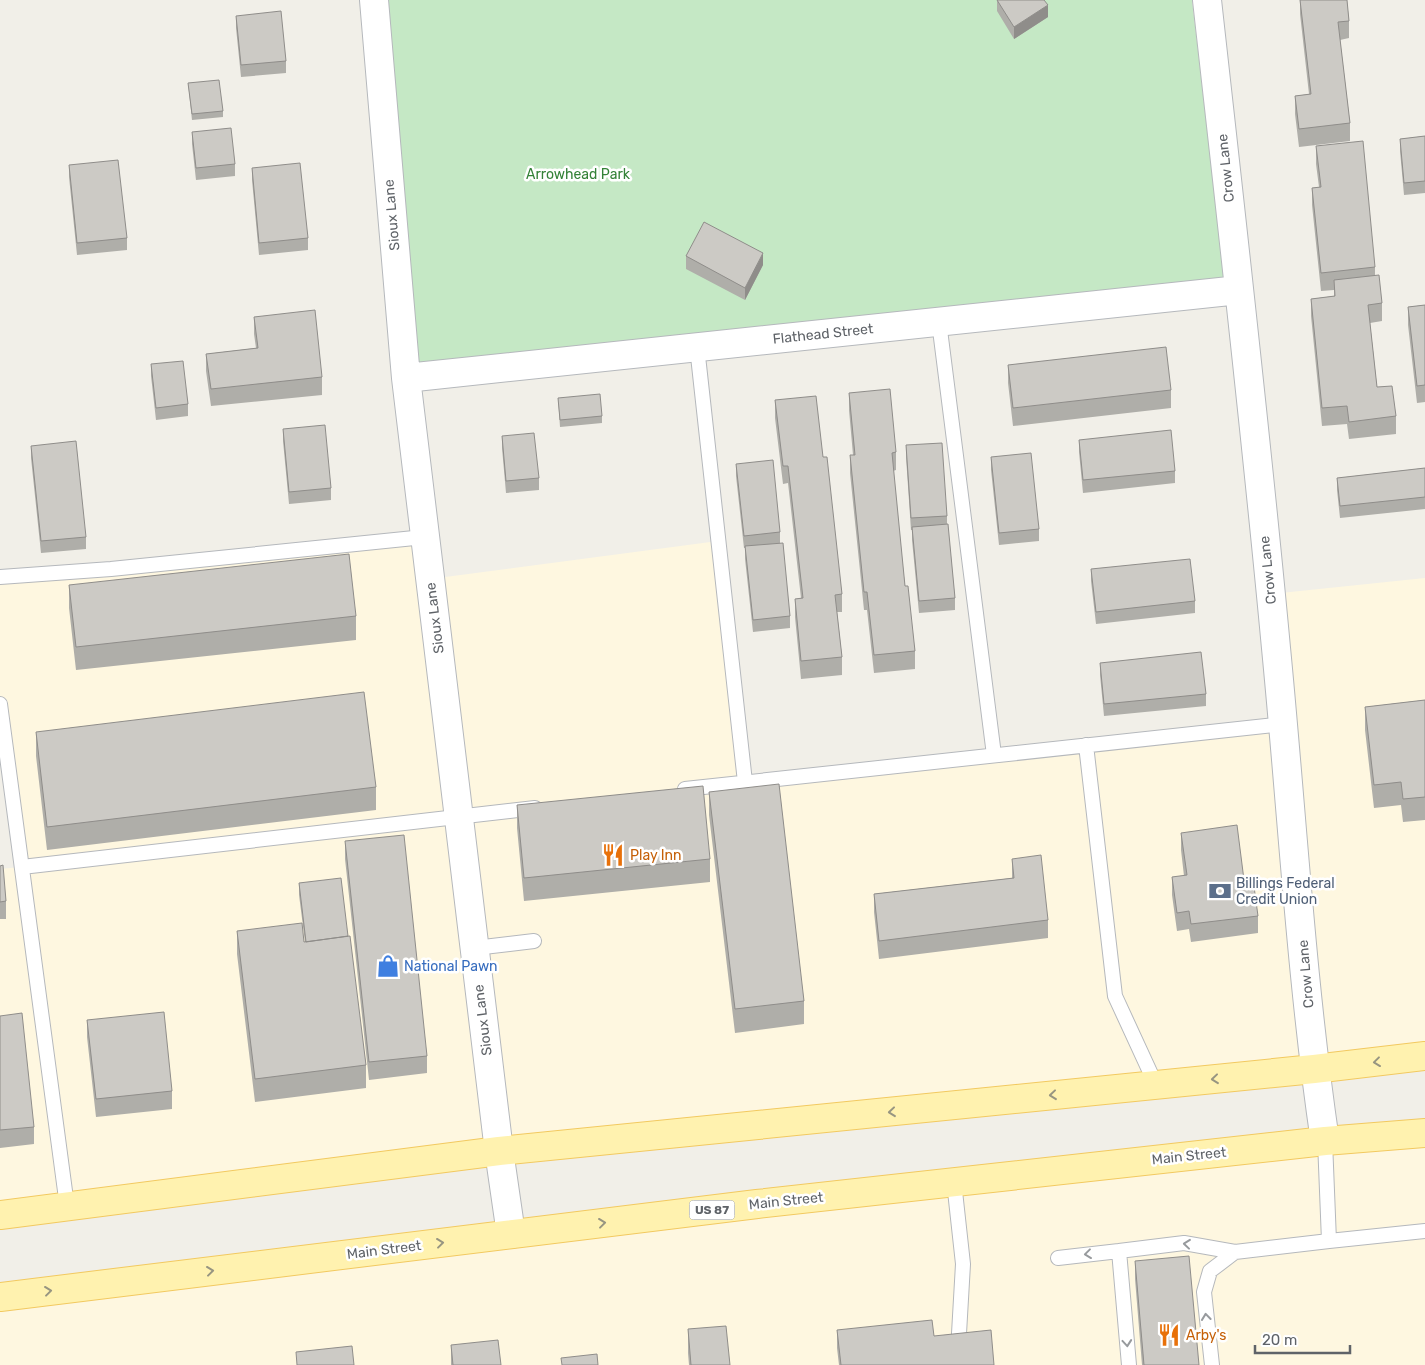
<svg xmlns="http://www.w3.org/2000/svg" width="1425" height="1365" font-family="Rubik,sans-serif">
<rect width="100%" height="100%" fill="#f1efe8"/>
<!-- commercial -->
<path fill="#fef7e0" d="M424 537 430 579 718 541 745 782 1283 724 1271 594 1425 578V1056L0 1214V869L21 867 0 706V577Z
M1425 1137V1365H0V1298Z"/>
<!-- green -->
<path fill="#c5e8c5" d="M375 0H1192L1226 292 418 364Z"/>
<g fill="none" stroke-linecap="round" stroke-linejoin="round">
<defs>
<path id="service" d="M939 322 994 755
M697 347 745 782
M0 577 111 569 424 537
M0 704 67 1206
M1086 745 1115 996 1156 1085
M685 789 1284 724
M22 867 535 808
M475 948 534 941
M1325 1141 1329 1241 1425 1231
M954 1182 963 1264 958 1351
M1058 1258 1119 1251
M1129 1365 1119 1251 1184 1243 1235 1252 1329 1241
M1212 1365 1204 1292 1210 1271 1235 1252"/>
<path id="minor" d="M374 0 406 378 499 1151 511 1234
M1207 0C1231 216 1256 432 1276 648 1292 812 1301 978 1325 1141
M406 378 1239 290"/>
<path id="primary" d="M0 1215 499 1151 1314 1069 1425 1056
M0 1297 757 1204 1325 1141 1425 1133"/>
</defs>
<!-- service casing -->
<use href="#service" stroke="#b5b8bc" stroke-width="16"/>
<!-- minor casing -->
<use href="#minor" stroke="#b5b8bc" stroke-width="30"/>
<!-- primary casing -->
<use href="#primary" stroke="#f2c960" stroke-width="30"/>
<!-- service -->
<use href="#service" stroke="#fff" stroke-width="14"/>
<!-- minor -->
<use href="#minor" stroke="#fff" stroke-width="28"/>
<!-- primary -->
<use href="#primary" stroke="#fff2af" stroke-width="28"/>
</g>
<!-- wall -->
<path fill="#afaea9" d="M997 0H1044L1048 17 1014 39 997 11Z
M1300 0H1347L1349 21V38L1340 40 1350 123V141L1299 147 1295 114V96L1309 94 1300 14Z
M236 16 286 61V73L241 77 236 28Z
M188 83 223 111V117L192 120Z
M192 132 235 164V176L196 180 192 144Z
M1425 136V193L1404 195 1400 151V139Z
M1316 146 1375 267V275L1382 303V321L1370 323 1377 387 1396 416V434L1349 439 1347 424 1322 426 1311 316V299L1334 296V290L1321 291 1312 205V188L1319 187 1316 164Z
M69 165 127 238V250L77 255 69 177Z
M252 168 308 238V250L259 255 252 180Z
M686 256 763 265 745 300 686 269Z
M1425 305V402L1417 403 1408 325V307Z
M254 317 322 377V395L211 406 206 371V354L256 348 254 334Z
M151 364 188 404V416L156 420 151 376Z
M1008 365 1171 390V408L1013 426 1008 383Z
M849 393 896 452V470L893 471 905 586 915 651V669L874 673 867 610H864L850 473V455H853L849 410Z
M558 398 602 416V423L560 427Z
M775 400 823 457 842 594V612H837L842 657V675L801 679 795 617V599L801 598 788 483 783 484 775 418Z
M283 429 331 488V500L289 504 283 441Z
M502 436 539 478V490L506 493 502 448Z
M1079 440 1175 471V483L1083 493 1079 452Z
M906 445 947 516V524L955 598V610L919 613 912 540V530H911L906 457Z
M31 446 86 537V549L41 553 31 458Z
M991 457 1039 529V541L999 545 991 470Z
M736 464 780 532V543L790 616V628L753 632 745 559V548H744L736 476Z
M1425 468V509L1340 518 1337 490V478Z
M1091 569 1195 601V613L1096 624 1091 581Z
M69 585 356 616V640L76 670 69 608Z
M1100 663 1206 694V706L1104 716 1100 675Z
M1425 700V820L1403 822 1401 805 1374 808 1365 730V707Z
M36 732 376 787V810L47 850 36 756Z
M709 792 804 1001V1024L735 1033 709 815Z
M517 805 710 859V882L524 901 517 828Z
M1181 833 1244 880 1258 916V933L1191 942 1189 929 1177 931 1172 895V877L1184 876 1181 850Z
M345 841 427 1056V1073L369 1080 345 859Z
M1012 859 1048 920V938L879 959 874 912V894L1012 878Z
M0 866 6 901V919H0Z
M299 883 348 936 366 1065V1088L255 1102 237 954V931L305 942 299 895Z
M0 1016 34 1127V1144L0 1148Z
M87 1020 172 1091V1109L96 1117 87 1037Z
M1135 1261 1199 1365H1142L1135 1279Z
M688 1329 730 1365H689L688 1353Z
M837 1330 994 1365H839L837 1348Z
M451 1345 501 1365H451Z"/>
<!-- shaded-wall -->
<path fill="#8f8d8a" d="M1048 5V17L1014 39V27Z
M763 253V265L745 300V288Z"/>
<!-- building -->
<path fill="#cccac5" stroke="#8f8d8a" d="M997 0H1044L1048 5 1014 27Z
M1300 0H1347L1349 21 1338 22 1350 123 1299 129 1295 96 1311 94Z
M281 11 286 61 241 65 236 16Z
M219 80 223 111 192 114 188 83Z
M231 128 235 164 196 168 192 132Z
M1425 136V181L1404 183 1400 139Z
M1363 141 1375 267 1321 273 1312 188 1321 187 1316 146Z
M118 160 127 238 77 243 69 165Z
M300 163 308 238 259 243 252 168Z
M704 222 763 253 745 288 686 256Z
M1379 275 1382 303 1368 305 1377 387 1392 386 1396 416 1349 422 1347 406 1322 408 1311 299 1335 296 1334 280Z
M1425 305V385L1417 386 1408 307Z
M315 310 322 377 211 389 206 354 258 348 254 317Z
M1166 347 1171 390 1013 408 1008 365Z
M183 361 188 404 156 408 151 364Z
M890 389 896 452 892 453 905 586H908L915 651 874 655 867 592H864L850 455H855L849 393Z
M600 394 602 416 560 420 558 398Z
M816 396 823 457H827L842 594 835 595 842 657 801 661 795 599 803 598 788 466H783L775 400Z
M325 425 331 488 289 492 283 429Z
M1171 430 1175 471 1083 480 1079 440Z
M534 433 539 478 506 481 502 436Z
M76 441 86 537 41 541 31 446Z
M942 443 947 516 911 518 906 445Z
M1031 453 1039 529 999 533 991 457Z
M773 460 780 532 744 536 736 464Z
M1425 468V497L1340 506 1337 478Z
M948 524 955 598 919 601 912 527Z
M783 543 790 616 753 620 745 546Z
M349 554 356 616 76 647 69 585Z
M1190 559 1195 601 1096 612 1091 569Z
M1201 652 1206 694 1104 704 1100 663Z
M364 692 376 787 47 827 36 732Z
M1425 700V797L1403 799 1401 782 1374 785 1365 707Z
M779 784 804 1001 735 1009 709 792Z
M703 786 710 859 524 878 517 805Z
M1237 825 1244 880 1253 879 1258 916 1191 924 1189 911 1177 913 1172 877 1187 875 1181 833Z
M404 835 427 1056 369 1062 345 841Z
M1041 855 1048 920 879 941 874 894 1014 878 1012 859Z
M3 865 6 901 0 902V866Z
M341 878 348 936 306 942 299 883Z
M302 923 304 942 350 936 366 1065 255 1079 237 931Z
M164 1012 172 1091 96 1099 87 1020Z
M22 1013 34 1127 0 1130V1016Z
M1189 1256 1199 1365H1144L1135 1261Z
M932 1320 934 1336 991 1330 994 1365H841L837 1330Z
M726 1326 730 1365H691L688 1329Z
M498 1340 501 1365H453L451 1345Z
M352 1346 354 1365H297L296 1352Z
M597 1354 598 1365H562L561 1358Z"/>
<!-- one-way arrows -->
<defs><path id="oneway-chevron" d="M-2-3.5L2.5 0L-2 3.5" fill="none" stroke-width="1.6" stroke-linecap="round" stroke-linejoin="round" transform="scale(1.25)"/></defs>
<g stroke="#979581">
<use href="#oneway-chevron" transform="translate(1377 1062) rotate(173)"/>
<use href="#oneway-chevron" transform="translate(1215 1079) rotate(174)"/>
<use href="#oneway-chevron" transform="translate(1053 1095) rotate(174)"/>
<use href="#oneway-chevron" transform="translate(892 1112) rotate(174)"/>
<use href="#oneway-chevron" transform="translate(602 1223) rotate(-7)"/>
<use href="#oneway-chevron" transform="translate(440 1243) rotate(-7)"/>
<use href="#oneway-chevron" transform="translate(210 1271) rotate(-7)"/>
<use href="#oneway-chevron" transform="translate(48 1291) rotate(-7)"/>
</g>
<g stroke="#979a9d">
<use href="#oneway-chevron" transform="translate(1187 1244) rotate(-174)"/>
<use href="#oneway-chevron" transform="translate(1088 1254) rotate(173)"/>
<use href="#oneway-chevron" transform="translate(1206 1317) rotate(-96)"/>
<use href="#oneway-chevron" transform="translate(1127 1343) rotate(85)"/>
</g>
<!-- icons -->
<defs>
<symbol id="restaurant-bare" viewBox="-9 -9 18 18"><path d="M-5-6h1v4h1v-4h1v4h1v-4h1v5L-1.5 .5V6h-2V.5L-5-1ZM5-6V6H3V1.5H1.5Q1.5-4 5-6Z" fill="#e8710a" stroke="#fff" stroke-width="2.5" paint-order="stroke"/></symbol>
<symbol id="bank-bare" viewBox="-9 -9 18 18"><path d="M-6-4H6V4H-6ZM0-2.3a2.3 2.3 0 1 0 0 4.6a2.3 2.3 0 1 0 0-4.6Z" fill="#5c6f8a" stroke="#fff" stroke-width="2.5" paint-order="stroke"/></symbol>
<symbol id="shop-bare" viewBox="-9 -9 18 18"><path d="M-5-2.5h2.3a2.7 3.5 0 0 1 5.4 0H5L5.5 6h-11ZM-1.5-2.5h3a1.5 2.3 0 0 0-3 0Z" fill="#3f7fe0" stroke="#fff" stroke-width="2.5" paint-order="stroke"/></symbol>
</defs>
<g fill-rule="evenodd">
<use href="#restaurant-bare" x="597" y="839" width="32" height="32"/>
<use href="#bank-bare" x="1204" y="875" width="32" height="32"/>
<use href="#shop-bare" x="372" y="950" width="32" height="32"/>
<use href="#restaurant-bare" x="1153" y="1319" width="32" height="32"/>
</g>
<g text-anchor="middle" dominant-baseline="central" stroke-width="5" stroke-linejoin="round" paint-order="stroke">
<!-- shield labels -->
<rect fill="#fff" stroke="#8f9295" stroke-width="1" x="689.5" y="1200.5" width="45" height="19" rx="4"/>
<g font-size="12" font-weight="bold" fill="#5f6368">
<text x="712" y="1210">US 87</text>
</g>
<!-- street labels -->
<g font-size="14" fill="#5f6368" stroke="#fff">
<text transform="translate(1226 168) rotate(-96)">Crow Lane</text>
<text transform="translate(392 215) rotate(-95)">Sioux Lane</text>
<text transform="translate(823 334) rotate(-6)">Flathead Street</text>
<text transform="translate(1268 570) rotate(-96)">Crow Lane</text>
<text transform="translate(435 618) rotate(-97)">Sioux Lane</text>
<text transform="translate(1306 974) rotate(-95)">Crow Lane</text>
<text transform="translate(483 1020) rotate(-97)">Sioux Lane</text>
<text transform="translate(1189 1156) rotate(-6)">Main Street</text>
<text transform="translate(786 1201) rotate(-6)">Main Street</text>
<text transform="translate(384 1250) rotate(-7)">Main Street</text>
</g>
<!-- park labels -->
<g font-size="14" fill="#348238" stroke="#fff">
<text x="578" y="174">Arrowhead Park</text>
</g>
<!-- food labels -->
<g font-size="14" fill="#c56008" stroke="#fff" text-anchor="start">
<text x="630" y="855">Play Inn</text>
<text x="1186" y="1335">Arby's</text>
</g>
<!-- service labels -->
<g font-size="14" fill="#4e5e75" stroke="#fff" text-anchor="start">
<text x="1236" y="883">Billings Federal<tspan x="1236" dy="16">Credit Union</tspan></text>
</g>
<!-- shop labels -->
<g font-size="14" fill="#366cbe" stroke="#fff" text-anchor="start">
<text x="404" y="966">National Pawn</text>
</g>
</g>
<!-- scale -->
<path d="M1255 1345v8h95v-8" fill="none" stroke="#5f6368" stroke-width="2.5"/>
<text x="1262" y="1345" font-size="15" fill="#5f6368" stroke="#ffffff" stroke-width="4" paint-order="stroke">20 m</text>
</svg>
